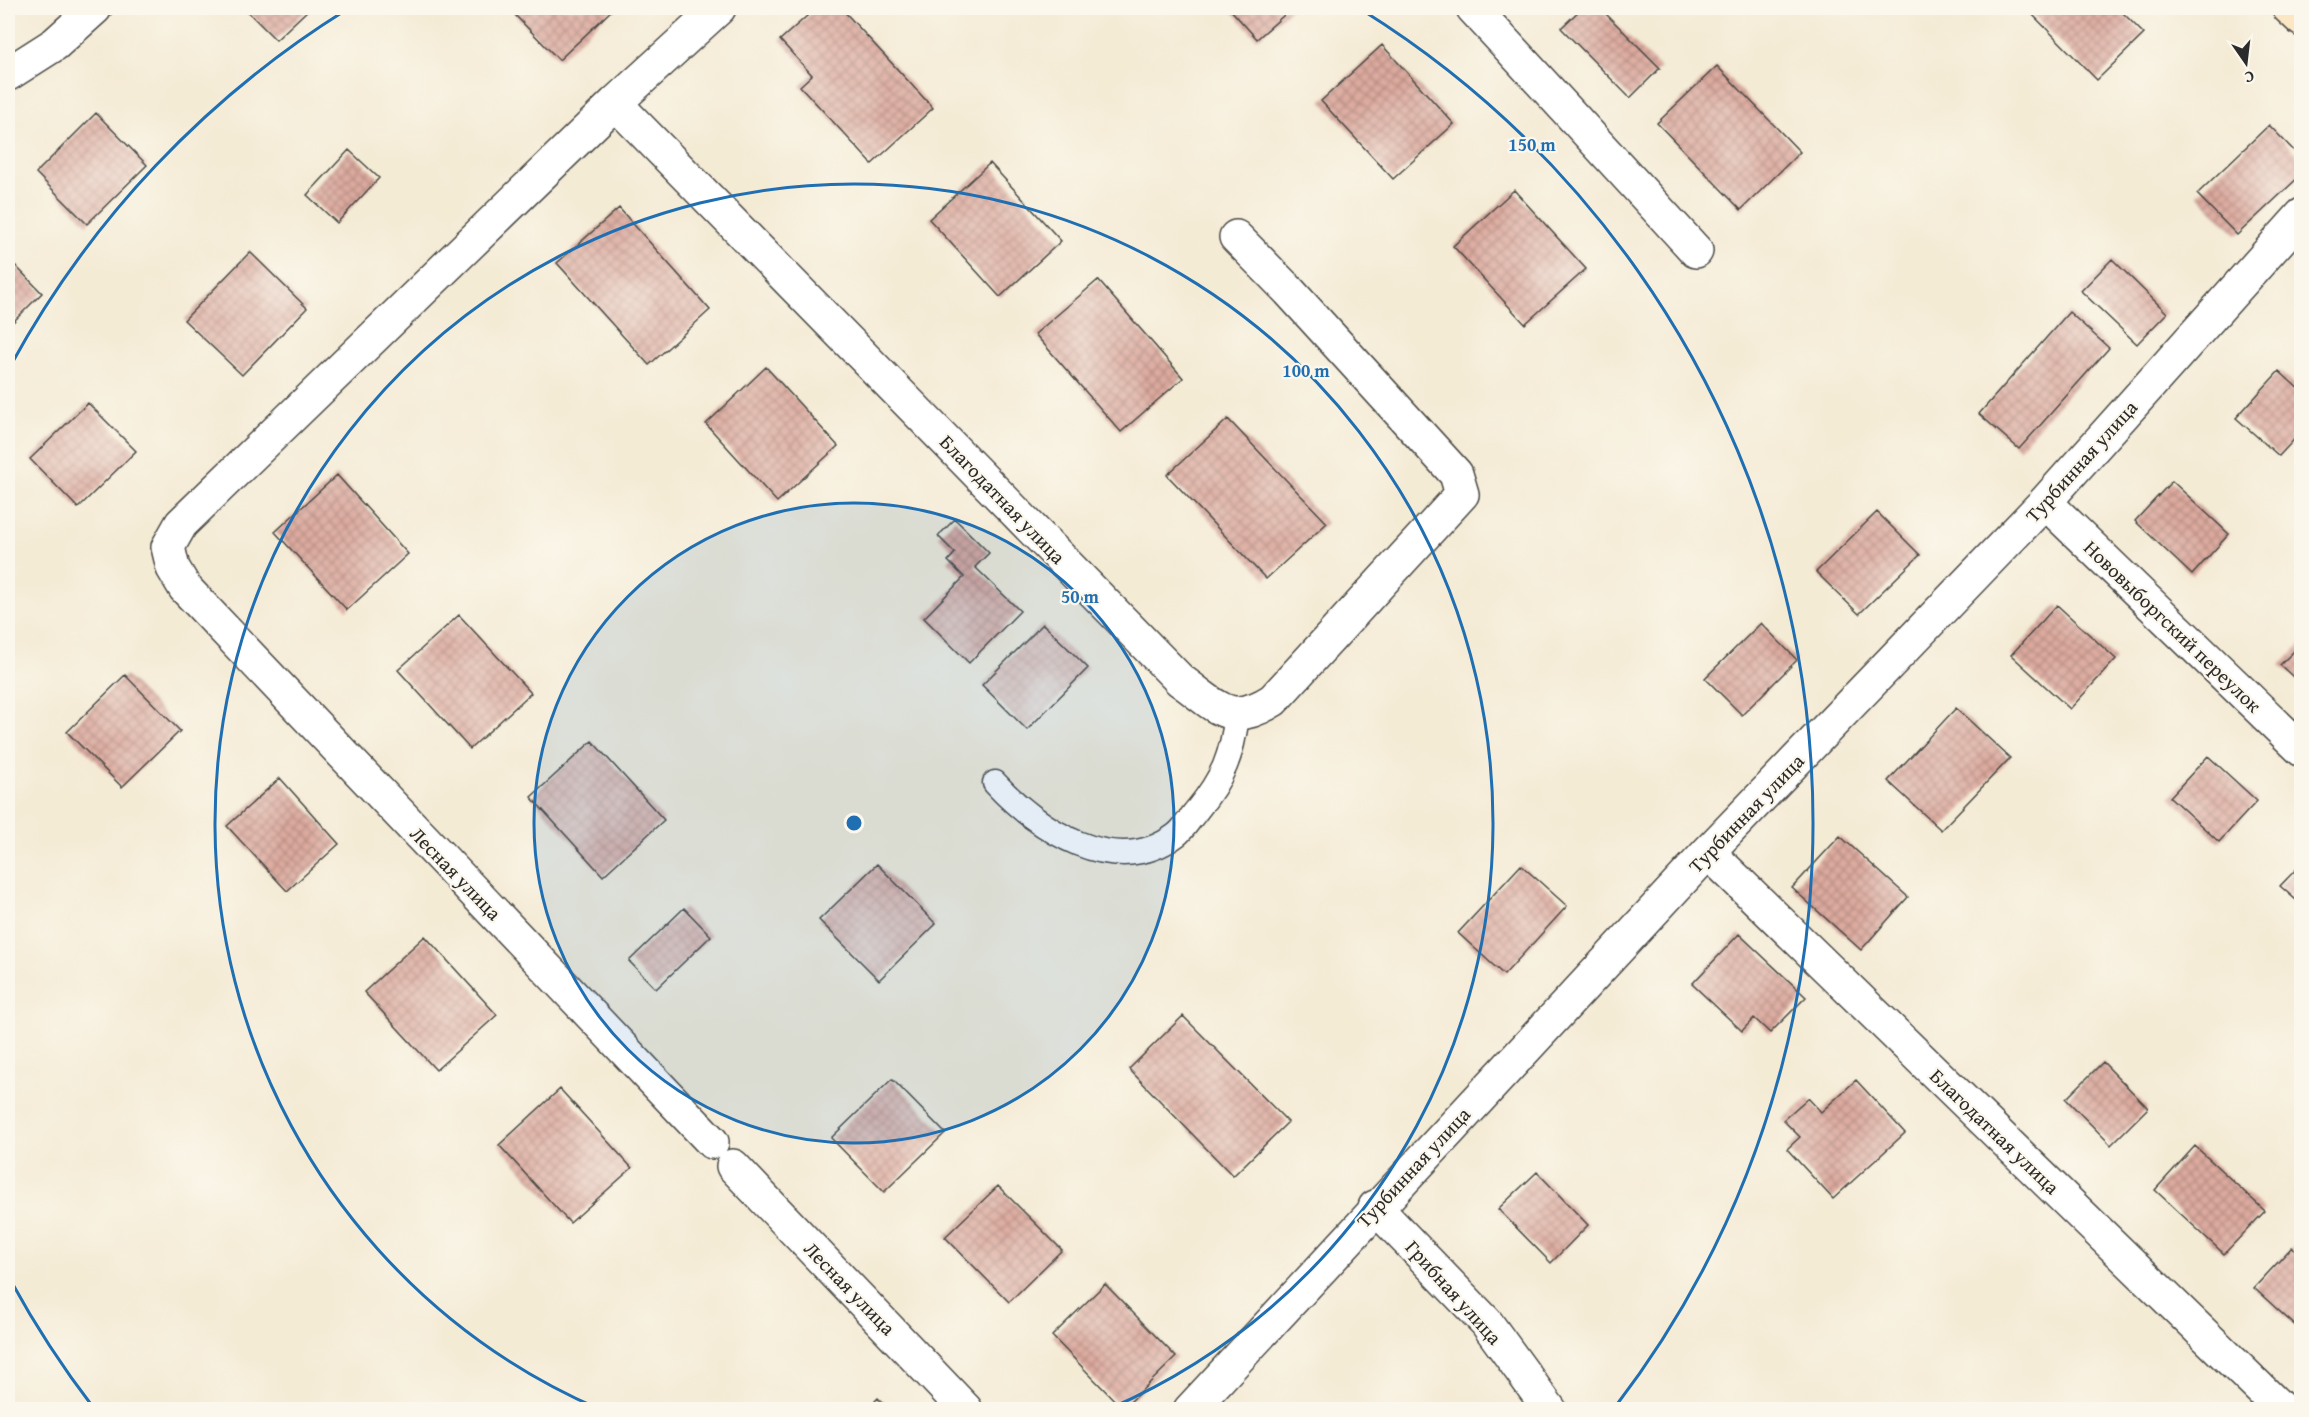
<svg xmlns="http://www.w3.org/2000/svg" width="2309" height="1417" font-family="'Gentium Book Plus',serif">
<defs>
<pattern id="building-cross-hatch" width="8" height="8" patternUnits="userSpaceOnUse" patternTransform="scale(1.5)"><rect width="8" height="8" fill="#ddaa9f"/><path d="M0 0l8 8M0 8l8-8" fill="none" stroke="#b38b82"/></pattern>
</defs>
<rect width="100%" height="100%" fill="#fbf7ec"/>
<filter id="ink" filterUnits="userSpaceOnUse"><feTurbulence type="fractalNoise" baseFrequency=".0167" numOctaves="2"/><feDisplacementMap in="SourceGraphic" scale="12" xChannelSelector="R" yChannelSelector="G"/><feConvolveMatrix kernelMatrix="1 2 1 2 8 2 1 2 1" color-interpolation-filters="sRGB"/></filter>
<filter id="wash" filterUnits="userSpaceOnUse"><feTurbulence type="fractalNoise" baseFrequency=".008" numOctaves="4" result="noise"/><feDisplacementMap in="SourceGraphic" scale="24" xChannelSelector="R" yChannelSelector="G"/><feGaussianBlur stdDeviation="1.35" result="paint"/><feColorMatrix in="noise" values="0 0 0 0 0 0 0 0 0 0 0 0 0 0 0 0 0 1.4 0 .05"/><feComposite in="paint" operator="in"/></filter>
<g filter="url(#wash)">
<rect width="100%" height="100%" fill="#f4ebd5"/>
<g id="blocks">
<!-- building -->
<path fill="url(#building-cross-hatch)" d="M244 8H310L276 40Z
M523 8H614L559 60 515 15Z
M816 8H841L933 108 872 164 800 86 812 75 780 40Z
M1229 8H1292L1257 39Z
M1582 8H1600L1660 68 1630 98 1561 28Z
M2026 8H2118L2144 34 2097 80Z
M1382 45 1454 124 1393 179 1321 101Z
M1717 66 1800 152 1741 210 1657 123Z
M96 113 147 165 87 224 36 173Z
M2269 125 2302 159V174L2237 235 2197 194Z
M349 150 379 178 337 223 307 195Z
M990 163 1061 241 1000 297 929 219Z
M1514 190 1586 269 1525 324 1453 246Z
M619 208 710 310 649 365 557 263Z
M250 252 307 308 242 375 184 320Z
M8 258 42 293 8 327Z
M2112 259 2167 313 2137 344 2081 291Z
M1098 280 1183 378 1121 432 1035 334Z
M2069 312 2109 348 2019 449 1979 414Z
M766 367 838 446 777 502 706 424Z
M2279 371 2302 392V431L2279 456 2236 418Z
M88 403 136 451 78 508 30 459Z
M1228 419 1327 523 1266 579 1167 475Z
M337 475 408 554 347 610 275 532Z
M2172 481 2229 534 2192 575 2135 521Z
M1877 512 1920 555 1859 614 1816 572Z
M955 519 989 553 975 567 1020 611 969 663 924 618 964 577 948 561 955 553 938 536Z
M2057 605 2116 659 2070 709 2011 655Z
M459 615 531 693 470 749 398 670Z
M1761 623 1797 660 1742 715 1705 678Z
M1043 624 1088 668 1027 730 982 685Z
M2302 643V685L2280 665Z
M125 675 180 731 122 787 67 732Z
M1956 708 2010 758 1941 830 1888 781Z
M592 741 664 820 603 876 531 797Z
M2208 756 2257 801 2219 842 2170 797Z
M280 778 339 844 287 891 227 826Z
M1840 836 1908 897 1861 950 1792 888Z
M2302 863V905L2280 886Z
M877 864 936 924 879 980 819 920Z
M1521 865 1567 906 1504 975 1458 933Z
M684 908 711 936 656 989 629 961Z
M1739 934 1806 997 1770 1033 1754 1018 1742 1031 1692 984Z
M425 936 497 1015 436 1070 364 992Z
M1183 1016 1288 1122 1233 1176 1129 1069Z
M2103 1062 2148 1108 2111 1145 2066 1099Z
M892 1079 945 1133 884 1192 831 1138Z
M1856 1080 1905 1133 1833 1199 1787 1149 1800 1137 1783 1120 1808 1098 1821 1112Z
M560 1089 632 1168 570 1223 499 1145Z
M2195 1146 2265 1211 2224 1254 2155 1190Z
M1537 1172 1588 1225 1551 1263 1498 1209Z
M998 1186 1062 1250 1009 1302 945 1237Z
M2292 1247 2302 1256 2300 1330 2254 1288Z
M1105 1284 1176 1357 1123 1409 1052 1336Z
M878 1398 890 1410H866Z"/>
</g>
</g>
<g filter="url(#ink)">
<use href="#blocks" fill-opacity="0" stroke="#494844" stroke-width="1.5"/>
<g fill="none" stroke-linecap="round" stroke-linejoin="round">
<defs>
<path id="lane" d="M995 783C1037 829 1115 881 1176 835 1184 829 1190 818 1197 810 1223 778 1232 756 1237 715"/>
<path id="street" d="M1473 8 1696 251
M8 74 55 44 95 8
M615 103 1180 680C1217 706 1229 728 1273 700L1462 494 1456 474 1289 291 1236 237
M2045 502 2302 750
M1708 852 2282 1410
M712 1142 185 588 173 568 168 547 181 524 615 103 719 8
M733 1166 966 1410
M1375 1207 1486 1322 1550 1410
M1190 1410 1708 852 2045 502 2302 215"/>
<path id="secondary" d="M2289 8 2302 20"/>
</defs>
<!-- lane casing -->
<use href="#lane" stroke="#494844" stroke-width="27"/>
<!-- street casing -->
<use href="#street" stroke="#494844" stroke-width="36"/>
<!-- secondary casing -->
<use href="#secondary" stroke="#494844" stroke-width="36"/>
<!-- lane -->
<use href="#lane" stroke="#fff" stroke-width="24"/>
<!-- street -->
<use href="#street" stroke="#fff" stroke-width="33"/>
<!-- secondary -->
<use href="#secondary" stroke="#fbe7c3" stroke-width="33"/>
</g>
</g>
<!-- distance rings -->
<circle cx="854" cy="823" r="320" fill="#1f6fb2" fill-opacity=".12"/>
<g fill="none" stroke="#1f6fb2" stroke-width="3">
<circle cx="854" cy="823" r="320"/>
<path d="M599 1409A639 639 0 1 1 1109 1409"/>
<path d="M93 1407A959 959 0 0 1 11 1281M11 365A959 959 0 0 1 346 10M1362 10A959 959 0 0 1 1615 1407"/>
</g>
<g text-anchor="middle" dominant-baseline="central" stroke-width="4.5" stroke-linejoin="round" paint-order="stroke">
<!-- street labels -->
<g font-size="20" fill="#2b2b2b" stroke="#fbf7ec">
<text transform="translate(2081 461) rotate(-48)">Турбинная улица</text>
<text transform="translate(1003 499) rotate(46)">Благодатная улица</text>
<text transform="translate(2173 626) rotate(44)">Нововыборгский переулок</text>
<text transform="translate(1746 813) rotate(-46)">Турбинная улица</text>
<text transform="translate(456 873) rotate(46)">Лесная улица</text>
<text transform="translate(1995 1131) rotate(44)">Благодатная улица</text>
<text transform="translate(1413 1167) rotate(-47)">Турбинная улица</text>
<text transform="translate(850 1288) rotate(46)">Лесная улица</text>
<text transform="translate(1454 1292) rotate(48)">Грибная улица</text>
</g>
</g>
<circle cx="854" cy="823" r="9" fill="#1f6fb2" stroke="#fbf7ec" stroke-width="3"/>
<g font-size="18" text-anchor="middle" font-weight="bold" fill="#1f6fb2" stroke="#fbf7ec" stroke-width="4.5" stroke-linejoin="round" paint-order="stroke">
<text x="1532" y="151">150 m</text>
<text x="1306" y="377">100 m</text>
<text x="1080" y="603">50 m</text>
</g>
<!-- margin -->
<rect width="2309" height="1417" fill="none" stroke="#fbf7ec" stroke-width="30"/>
<!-- north arrow -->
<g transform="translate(2246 63) rotate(166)" stroke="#fbf7ec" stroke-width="4.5" paint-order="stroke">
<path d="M0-4.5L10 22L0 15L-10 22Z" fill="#2b2b2b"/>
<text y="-9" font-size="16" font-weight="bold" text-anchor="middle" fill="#2b2b2b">С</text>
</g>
</svg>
